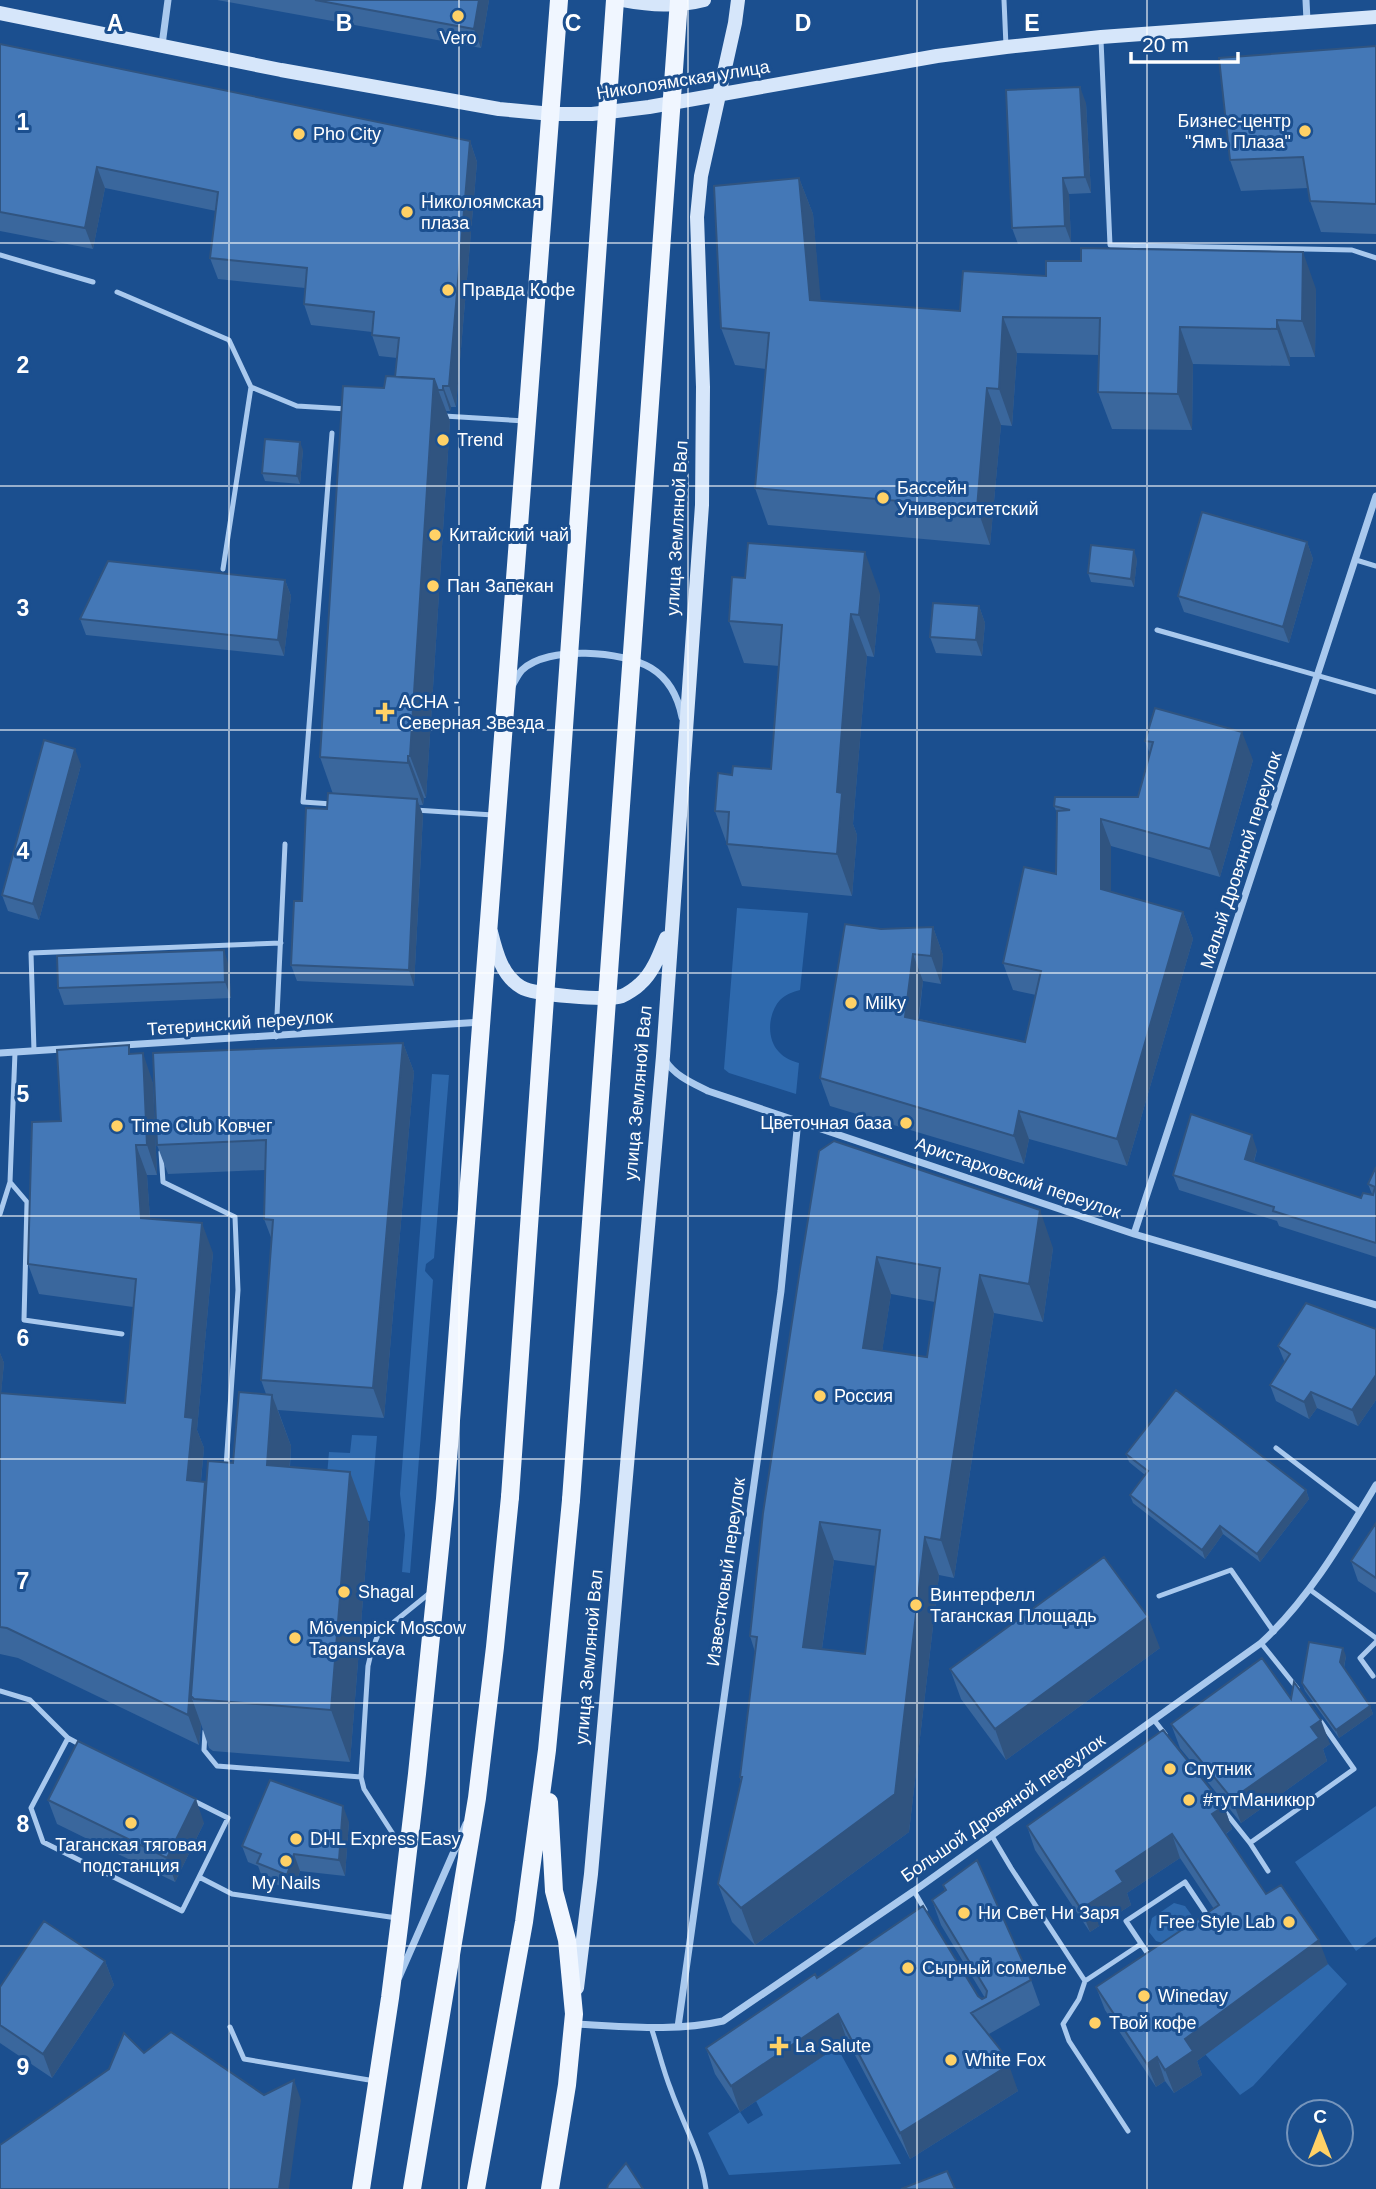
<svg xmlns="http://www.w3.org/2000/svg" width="1376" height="2189" font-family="Helvetica,sans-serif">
<rect width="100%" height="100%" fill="#1b4f8f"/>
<!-- green -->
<path fill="#2e69ad" d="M737 908 808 913 800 990C793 992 786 994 780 1000 768 1013 766 1039 779 1052 784 1058 792 1061 799 1063L796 1094 729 1073 724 1069Z
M432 1074 449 1075 434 1258 426 1264 425 1271 433 1280 410 1573 402 1572 405 1535 400 1494Z
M352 1435 377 1436 370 1521 246 1511 325 1499 329 1452 350 1453Z
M1376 1806V1937L1356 1951 1295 1862Z
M1174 1903 1185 1906 1193 1917 1189 1931 1169 1945 1156 1941 1149 1932 1152 1918Z
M1328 1964 1347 1984 1253 2086 1240 2095 1205 2054Z
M837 2047 901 2164 729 2175 708 2133 740 2112 748 2124 763 2115 756 2101Z"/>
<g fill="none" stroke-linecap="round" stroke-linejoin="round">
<!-- service -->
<path stroke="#a9c9ee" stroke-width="5" d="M1004 0 1006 46
M1101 40 1110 245 1352 250 1376 258
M0 255 93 282
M117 292 229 340 251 387 297 406 347 409
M444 416 525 421
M1356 560 1376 566
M223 569 251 387
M1157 630 1376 692
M332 804 303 802 332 433
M415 810 493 815
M276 1037 285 844
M34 1051 31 953 281 943
M15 1052 10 1182 27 1202 24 1320 122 1334
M161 1152 163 1182 235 1217 238 1290 226 1467
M0 1214 10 1182
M1276 1448 1360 1512
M1309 1589 1376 1638
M1159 1596 1231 1570 1274 1632
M1261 1643 1297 1688
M1373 1676 1360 1658 1376 1642
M0 1691 30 1700 68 1738 81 1745
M1154 1720 1165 1734
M205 1731 204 1750 217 1766 361 1777
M68 1738 31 1808 43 1842 182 1911 199 1877 232 1894 397 1918
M190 1799 228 1818 199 1877
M1222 1808 1250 1843 1268 1871
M992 1836 1011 1868 1085 1981
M1250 1843 1354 1769 1321 1722
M404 1851 364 1789 361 1777 368 1666 372 1649 378 1635 431 1592
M1185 1882 1215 1927 1156 1966 1126 1921Z
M914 1891 925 1910
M230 2027 244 2059 375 2081
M651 2027C658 2048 663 2070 671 2090 683 2124 701 2153 706 2189
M1128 2131 1069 2041 1063 2024 1079 1999 1085 1981 1141 1944"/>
<!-- minor -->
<path stroke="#a9c9ee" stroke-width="7" d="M1306 0 1307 21
M162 45 168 0
M511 688C514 683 518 674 522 670 548 645 623 651 651 668 669 679 678 697 682 717
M0 1053 482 1022
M665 1060C675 1076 692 1083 708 1091L1134 1234 1376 1305
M1134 1234 1376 496
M399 1977 466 1824
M574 2024C623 2026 675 2032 723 2021L914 1891 1261 1643C1309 1599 1343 1540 1376 1485
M678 2027 781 1291 798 1120"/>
<!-- secondary -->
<path stroke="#d6e6fa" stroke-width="14" d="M623 0C651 5 677 7 704 0
M0 13 281 70 499 109 552 114H592L649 107 937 56 1006 47 1101 37 1376 17
M491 932C496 952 502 976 521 987 534 995 607 1001 622 996 627 994 636 988 640 984 653 973 660 953 666 938
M577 1988 591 1874 663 1056 702 505 703 387 697 217 701 176 735 23 738 0"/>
<!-- primary -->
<path stroke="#f0f6ff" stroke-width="18" d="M549 1802 554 1891 567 1940 574 2014 567 2085 550 2189
M361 2189 390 1998 400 1919 417 1774 445 1499 559 0
M412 2189 477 1798 495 1647 510 1497
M476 2189 524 1922 547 1750 571 1500"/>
<!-- primary-bridge -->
<path stroke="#f0f6ff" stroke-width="18" d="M510 1497 615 0
M571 1500 679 0"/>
</g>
<!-- wall -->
<path fill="#3a679d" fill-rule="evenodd" d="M217 0H489L481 48Z
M0 44 470 141 477 162 456 407H451L450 411H446L450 421 426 798H424L423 805H419L423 815 414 986 297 981 291 965 302 901 327 809 333 794 320 757 384 388 395 377 397 358 379 356 372 335V332L311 325 304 304 305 288 218 279 210 258 216 211 105 188 93 249 0 231Z
M1376 46V234L1321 232 1310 201 1308 188 1241 191 1230 160Z
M1086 103 1091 193 1069 194 1071 242 1018 244 1012 228Z
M799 178 813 214 820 301 960 311 1316 289 1315 357H1290V366L1193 364 1192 430 1112 429 1098 392 1099 355 1017 353 1012 426 1001 425 990 545 768 525 755 488 766 369 735 365 721 328Z
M303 450 300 484 265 481 262 473Z
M1307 542 1313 559 1289 643 1184 612 1178 596Z
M1137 559 1134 587 1091 582 1088 573Z
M285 580 291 596 284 656 86 635 80 619Z
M880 594 874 657 867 656 853 824 857 835 852 896 742 886 715 811 732 775 771 769 779 666 744 663 729 621Z
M979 606 985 623 982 656 936 653 930 637Z
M1145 741 1253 760 1220 877 1111 846V892L1183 912 1193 939 1127 1166 1029 1139 1024 1164 830 1106 820 1078 881 929 933 927 943 955 941 984 923 981 919 1019 1025 1042 1036 995 1013 990 1003 963 1056 874 1057 813 1054 806 1138 797 1150 754Z
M81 765 39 920 8 911 2 895Z
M229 966 231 998 64 1005 58 988Z
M403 1043 414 1072 384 1418 278 1410 291 1446 290 1467 350 1472 369 1524 350 1762 213 1751 209 1748 201 1724 199 1745 18 1658 0 1654V1353L4 1363 1 1393 125 1403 133 1307 39 1294 28 1264 61 1121 132 1054 153 1083 157 1175H147L150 1219 213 1253 197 1430 204 1448 201 1481 205 1482 233 1463 266 1394 261 1380 272 1240 264 1219 265 1170 168 1174 157 1145Z
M1257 1150 1254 1162 1361 1198 1372 1194 1368 1184 1376 1167V1257L1279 1226 1277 1221 1179 1190 1173 1175Z
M819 1151 1053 1248 1043 1322 994 1313 954 1578 939 1575 909 1832 755 1945 732 1922 718 1884 741 1782 740 1777 755 1652 750 1636ZM891 1294 935 1302 927 1357 882 1351ZM834 1560 876 1566 865 1654 822 1649Z
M1376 1329V1400L1358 1426 1317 1408 1309 1419 1276 1401 1270 1385 1285 1363 1278 1346Z
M1126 1454 1306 1490 1309 1499 1260 1562 1223 1534 1205 1559 1133 1503 1130 1495 1145 1475 1129 1462Z
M1376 1523V1593L1358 1581 1351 1561Z
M1160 1648 1006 1760 961 1699 950 1669Z
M1346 1656 1344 1668 1370 1706 1373 1714 1339 1738 1305 1691 1302 1683Z
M1291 1699 1330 1744 1323 1749 1327 1761 1241 1823 1180 1748 1171 1724Z
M48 1800 204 1823 175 1882 57 1824Z
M1224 1806 1232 1829 1226 1834 1266 1894 1328 1964 1197 2061 1202 2075 1174 2093 1165 2081 1156 2087 1105 2010 1096 1987 1214 1909 1180 1858 1127 1893 1131 1905 1090 1932 1035 1850 1027 1826Z
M349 1822 345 1876 300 1871 293 1891 263 1879 258 1866 248 1862 242 1846Z
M943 1885 1031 1980 1040 2005 989 2034 1018 2091 910 2159 847 2040 740 2112 715 2074 706 2048 817 1978 978 1996 982 1999 985 1998 941 1925 932 1900 945 1891Z
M105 1961 114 1985 52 2078 0 2043V1987Z"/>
<!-- shaded-wall -->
<path fill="#305480" d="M479 0H489L481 48 474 29Z
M1080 87 1086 103 1091 193 1085 177Z
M470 141 477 162 456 407 449 386Z
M97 167 105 188 93 249 85 228Z
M799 178 813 214 824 337 810 300Z
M1063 178 1069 194 1071 242 1065 226Z
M1303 252 1316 289 1315 357 1302 321Z
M1003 317 1017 353 1012 426 999 389Z
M1277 320 1290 357V366L1277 329Z
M1180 327 1193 364 1192 430 1178 394Z
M434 379 450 421 426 798 410 756Z
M443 386 451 407 450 411 443 390Z
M987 388 1001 425 990 545 977 508Z
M300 442 303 450 300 484 297 476Z
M1307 542 1313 559 1289 643 1283 627Z
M1134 550 1137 559 1134 587 1131 579Z
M865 552 880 594 874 657 859 615Z
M285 580 291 596 284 656 278 640Z
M979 606 985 623 982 656 976 640Z
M851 614 867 656 853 824 857 835 852 896 837 854V792Z
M1242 732 1253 760 1220 877 1210 849Z
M75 749 81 765 39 920 33 904Z
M408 756 424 798 423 805 408 763Z
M417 799 423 815 414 986 409 970Z
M1101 819 1111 846V917L1101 889Z
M1183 912 1193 939 1127 1166 1117 1139Z
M933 927 943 955 941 984 931 956Z
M224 950 229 966 231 998 225 982Z
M913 954 923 981 915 1044 905 1017Z
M403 1043 414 1072 384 1418 373 1388Z
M143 1053 153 1083 157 1175 147 1145Z
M1019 1111 1029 1139 1024 1164 1014 1136Z
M1252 1135 1257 1150 1250 1174 1245 1159Z
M136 1145 147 1175 152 1248 141 1218Z
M1040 1210 1053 1248 1043 1322 1029 1284Z
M202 1223 213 1253 197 1430 204 1448 198 1510 187 1480 185 1417Z
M877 1257 891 1294 877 1385 863 1348Z
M980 1275 994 1313 954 1578 941 1540Z
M0 1353 4 1363 0 1404Z
M1376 1375V1400L1358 1426 1352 1410Z
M1311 1392 1317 1408 1309 1419 1304 1402Z
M272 1395 291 1446 286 1517 267 1465Z
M350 1472 369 1524 350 1762 331 1710Z
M205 1482 191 1696 201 1724 199 1745 188 1715Z
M1306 1490 1309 1499 1260 1562 1257 1554Z
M820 1522 834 1560 817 1685 803 1647Z
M1220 1526 1223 1534 1205 1559 1202 1550Z
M925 1537 939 1575 909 1832 755 1945 741 1908Z
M1148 1617 1160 1648 1006 1760 995 1729Z
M1343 1648 1346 1656 1343 1671 1340 1662Z
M1370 1706 1373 1714 1339 1738 1336 1730Z
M1321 1720 1330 1744 1323 1749 1327 1761 1241 1823 1232 1799 1311 1727Z
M196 1799 204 1823 175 1882 167 1858Z
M343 1806 349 1822 345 1876 339 1860Z
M1224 1806 1232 1829 1221 1837 1212 1814Z
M1172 1834 1180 1858 1127 1893 1131 1905 1090 1932 1081 1909 1116 1871Z
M294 1854 300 1871 293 1891 287 1875Z
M1319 1940 1328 1964 1197 2061 1202 2075 1174 2093 1165 2070 1185 2039Z
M105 1961 114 1985 52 2078 43 2054Z
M838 2014 847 2040 740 2112 731 2086Z
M1157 2057 1165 2081 1156 2087 1147 2064Z
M1009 2065 1018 2091 910 2159 900 2133Z
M294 2080 301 2100 289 2189H279Z"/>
<!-- building -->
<path fill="#4478b7" stroke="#305480" stroke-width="2" fill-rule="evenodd" d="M315 0H479L474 29Z
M0 44 470 141 449 386H443V390H438L434 379 395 377 399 338 372 335 374 312 304 304 307 268 210 258 218 192 97 167 85 228 0 212Z
M1376 46V204L1310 201 1303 157 1230 160 1219 58Z
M1080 87 1085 177 1063 178 1065 226 1012 228 1006 90Z
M799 178 810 300 960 311 963 271 1046 276V261H1081V248L1303 252 1302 321 1277 320V329L1180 327 1178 394 1098 392 1100 318 1003 317 999 389 987 388 977 508 755 488 769 333 721 328 714 186Z
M386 376 434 379 410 756H408V763L320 757 343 386 384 388Z
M265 439 300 442 297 476 262 473Z
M1202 512 1307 542 1283 627 1178 596Z
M748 543 865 552 859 615 851 614 837 792 842 793 837 854 727 844 729 812 715 811 718 773 732 775 733 766 771 769 782 625 729 621 732 577 745 578Z
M1091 545 1134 550 1131 579 1088 573Z
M108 561 285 580 278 640 80 619Z
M933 603 979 606 976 640 930 637Z
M1155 708 1242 732 1210 849 1101 819V889L1183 912 1117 1139 1019 1111 1014 1136 820 1078 845 924 881 929 933 927 931 956 913 954 905 1017 1025 1042 1041 971 1003 963 1024 867 1056 874 1057 811 1070 810 1054 806 1055 797H1138L1153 742 1145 741Z
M44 740 75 749 33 904 2 895Z
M328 793 417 799 409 970 291 965 294 901H302L306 808 327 809Z
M224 950 225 982 58 988 57 956Z
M403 1043 373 1388 261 1380 273 1220 264 1219 266 1140 157 1145 153 1053Z
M129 1045V1054L143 1053 147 1145H136L141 1218 202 1223 185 1417 193 1418 187 1480 205 1482 188 1715 7 1628 0 1627V1393L125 1403 136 1279 28 1264 32 1122 61 1121 57 1050Z
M1191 1114 1252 1135 1245 1159 1361 1198 1363 1193 1373 1195 1375 1187 1368 1184 1376 1167V1243L1273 1211 1274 1207 1173 1175Z
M834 1141 1040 1210 1029 1284 980 1275 941 1540 925 1537 895 1794 741 1908 718 1884 742 1777H740L757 1637 750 1636 763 1513 800 1269 819 1151ZM877 1257 940 1268 927 1357 863 1348ZM820 1522 880 1530 865 1654 803 1647Z
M1306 1303 1376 1329V1375L1352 1410 1311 1392 1304 1402 1270 1385 1290 1354 1278 1346Z
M1176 1390 1306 1490 1257 1554 1220 1526 1202 1550 1130 1495 1148 1471 1126 1454Z
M239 1392 272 1395 267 1465 350 1472 331 1710 194 1699 191 1696 208 1461 233 1463Z
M1376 1523V1578L1351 1561Z
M1104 1557 1148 1617 995 1729 950 1669Z
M1309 1642 1343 1648 1340 1662 1370 1706 1336 1730 1302 1683Z
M1262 1658 1291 1699 1294 1682 1321 1720 1311 1727 1319 1738 1232 1799 1171 1724Z
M1163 1730 1224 1806 1212 1814 1266 1894 1281 1885 1319 1940 1185 2039 1193 2051 1165 2070 1157 2057 1147 2064 1096 1987 1219 1905 1172 1834 1116 1871 1123 1882 1081 1909 1027 1826Z
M78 1741 196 1799 167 1858 48 1800Z
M270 1780 343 1806 339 1860 294 1854 287 1875 257 1863 261 1854 242 1846Z
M977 1860 1031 1980 971 2013 1000 2049 1009 2065 900 2133 838 2014 731 2086 706 2048 815 1974 817 1978 923 1906 978 1996 982 1999 986 1997 987 1991 932 1900 946 1890 943 1885Z
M44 1921 105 1961 43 2054 0 2025V1987Z
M171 2032 264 2095 294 2080 279 2189H0V2145L109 2069 124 2033 144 2053Z
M626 2163 643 2189H607L608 2185Z
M947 2171 955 2189H901Z"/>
<!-- grid -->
<path fill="none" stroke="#fff" stroke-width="2" stroke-opacity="0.55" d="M229 0V2189M459 0V2189M688 0V2189M917 0V2189M1147 0V2189M0 243H1376M0 486H1376M0 730H1376M0 973H1376M0 1216H1376M0 1459H1376M0 1703H1376M0 1946H1376"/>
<!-- markers -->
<g fill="#ffd166" stroke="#1b4f8f" stroke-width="2.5">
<circle cx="458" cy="16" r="7"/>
<circle cx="1305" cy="131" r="7"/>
<circle cx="299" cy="134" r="7"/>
<circle cx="407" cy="212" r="7"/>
<circle cx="448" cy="290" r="7"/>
<circle cx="443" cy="440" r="7"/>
<circle cx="883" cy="498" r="7"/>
<circle cx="435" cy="535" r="7"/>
<circle cx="433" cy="586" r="7"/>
<path d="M381.5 701.5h7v7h7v7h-7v7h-7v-7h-7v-7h7z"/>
<circle cx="851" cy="1003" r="7"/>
<circle cx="906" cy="1123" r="7"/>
<circle cx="117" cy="1126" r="7"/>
<circle cx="820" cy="1396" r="7"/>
<circle cx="344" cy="1592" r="7"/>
<circle cx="916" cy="1605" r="7"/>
<circle cx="295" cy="1638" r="7"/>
<circle cx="1170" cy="1769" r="7"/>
<circle cx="1189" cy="1800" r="7"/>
<circle cx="131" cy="1823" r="7"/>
<circle cx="296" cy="1839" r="7"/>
<circle cx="286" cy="1861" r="7"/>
<circle cx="964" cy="1913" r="7"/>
<circle cx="1289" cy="1922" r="7"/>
<circle cx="908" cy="1968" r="7"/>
<circle cx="1144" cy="1996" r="7"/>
<circle cx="1095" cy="2023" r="7"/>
<path d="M775.5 2035.5h7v7h7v7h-7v7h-7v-7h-7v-7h7z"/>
<circle cx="951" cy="2060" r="7"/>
</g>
<g text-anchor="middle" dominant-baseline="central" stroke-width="6" stroke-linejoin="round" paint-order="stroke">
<!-- poi labels -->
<g font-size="18" fill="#fff" stroke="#1b4f8f" text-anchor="start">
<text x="458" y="38" text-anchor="middle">Vero</text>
<text x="1291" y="121" text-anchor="end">Бизнес-центр<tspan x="1291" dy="21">"Ямъ Плаза"</tspan></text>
<text x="313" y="134">Pho City</text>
<text x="421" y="202">Николоямская<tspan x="421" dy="21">плаза</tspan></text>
<text x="462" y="290">Правда Кофе</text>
<text x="457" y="440">Trend</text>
<text x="897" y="488">Бассейн<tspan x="897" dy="21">Университетский</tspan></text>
<text x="449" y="535">Китайский чай</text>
<text x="447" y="586">Пан Запекан</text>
<text x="399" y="702">АСНА -<tspan x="399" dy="21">Северная Звезда</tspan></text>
<text x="865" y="1003">Milky</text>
<text x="892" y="1123" text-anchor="end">Цветочная база</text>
<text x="131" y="1126">Time Club Ковчег</text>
<text x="834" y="1396">Россия</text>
<text x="358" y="1592">Shagal</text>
<text x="930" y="1595">Винтерфелл<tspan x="930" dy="21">Таганская Площадь</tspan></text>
<text x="309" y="1628">Mövenpick Moscow<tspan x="309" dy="21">Taganskaya</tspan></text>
<text x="1184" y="1769">Спутник</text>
<text x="1203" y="1800">#тутМаникюр</text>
<text x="310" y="1839">DHL Express Easy</text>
<text x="131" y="1845" text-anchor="middle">Таганская тяговая<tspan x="131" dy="21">подстанция</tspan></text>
<text x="286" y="1883" text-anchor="middle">My Nails</text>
<text x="978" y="1913">Ни Свет Ни Заря</text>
<text x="1275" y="1922" text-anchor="end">Free Style Lab</text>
<text x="922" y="1968">Сырный сомелье</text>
<text x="1158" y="1996">Wineday</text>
<text x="1109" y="2023">Твой кофе</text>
<text x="795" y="2046">La Salute</text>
<text x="965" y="2060">White Fox</text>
</g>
<!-- street labels -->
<g font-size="18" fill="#fff" stroke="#1b4f8f">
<text transform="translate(683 80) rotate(-9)">Николоямская улица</text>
<text transform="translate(677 528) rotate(-87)">улица Земляной Вал</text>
<text transform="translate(1241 860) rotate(-72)">Малый Дровяной переулок</text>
<text transform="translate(240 1023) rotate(-4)">Тетеринский переулок</text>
<text transform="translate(638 1093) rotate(-85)">улица Земляной Вал</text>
<text transform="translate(1018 1178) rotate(19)">Аристарховский переулок</text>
<text transform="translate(726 1572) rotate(-82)">Известковый переулок</text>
<text transform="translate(589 1657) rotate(-85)">улица Земляной Вал</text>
<text transform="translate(1003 1808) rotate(-35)">Большой Дровяной переулок</text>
</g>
</g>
<g font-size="23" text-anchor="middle" font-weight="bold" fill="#fff" stroke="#1b4f8f" stroke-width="6" stroke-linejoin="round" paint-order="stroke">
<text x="115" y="31">A</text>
<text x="344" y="31">B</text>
<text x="573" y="31">C</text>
<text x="803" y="31">D</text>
<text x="1032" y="31">E</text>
<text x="23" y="130">1</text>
<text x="23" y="373">2</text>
<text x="23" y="616">3</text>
<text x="23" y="859">4</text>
<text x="23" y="1102">5</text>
<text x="23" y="1346">6</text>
<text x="23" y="1589">7</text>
<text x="23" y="1832">8</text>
<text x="23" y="2075">9</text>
</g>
<!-- north arrow -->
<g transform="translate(1320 2133)"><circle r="33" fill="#1b4f8f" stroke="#7695bc" stroke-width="2"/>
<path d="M0-5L12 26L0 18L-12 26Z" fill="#ffd166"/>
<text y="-10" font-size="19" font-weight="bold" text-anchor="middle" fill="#ffffff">С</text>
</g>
<!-- scale -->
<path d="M1131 52v10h107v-10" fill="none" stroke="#ffffff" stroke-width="3.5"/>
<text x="1142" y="52" font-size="21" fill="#ffffff" stroke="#1b4f8f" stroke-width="5" paint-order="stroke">20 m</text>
</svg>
